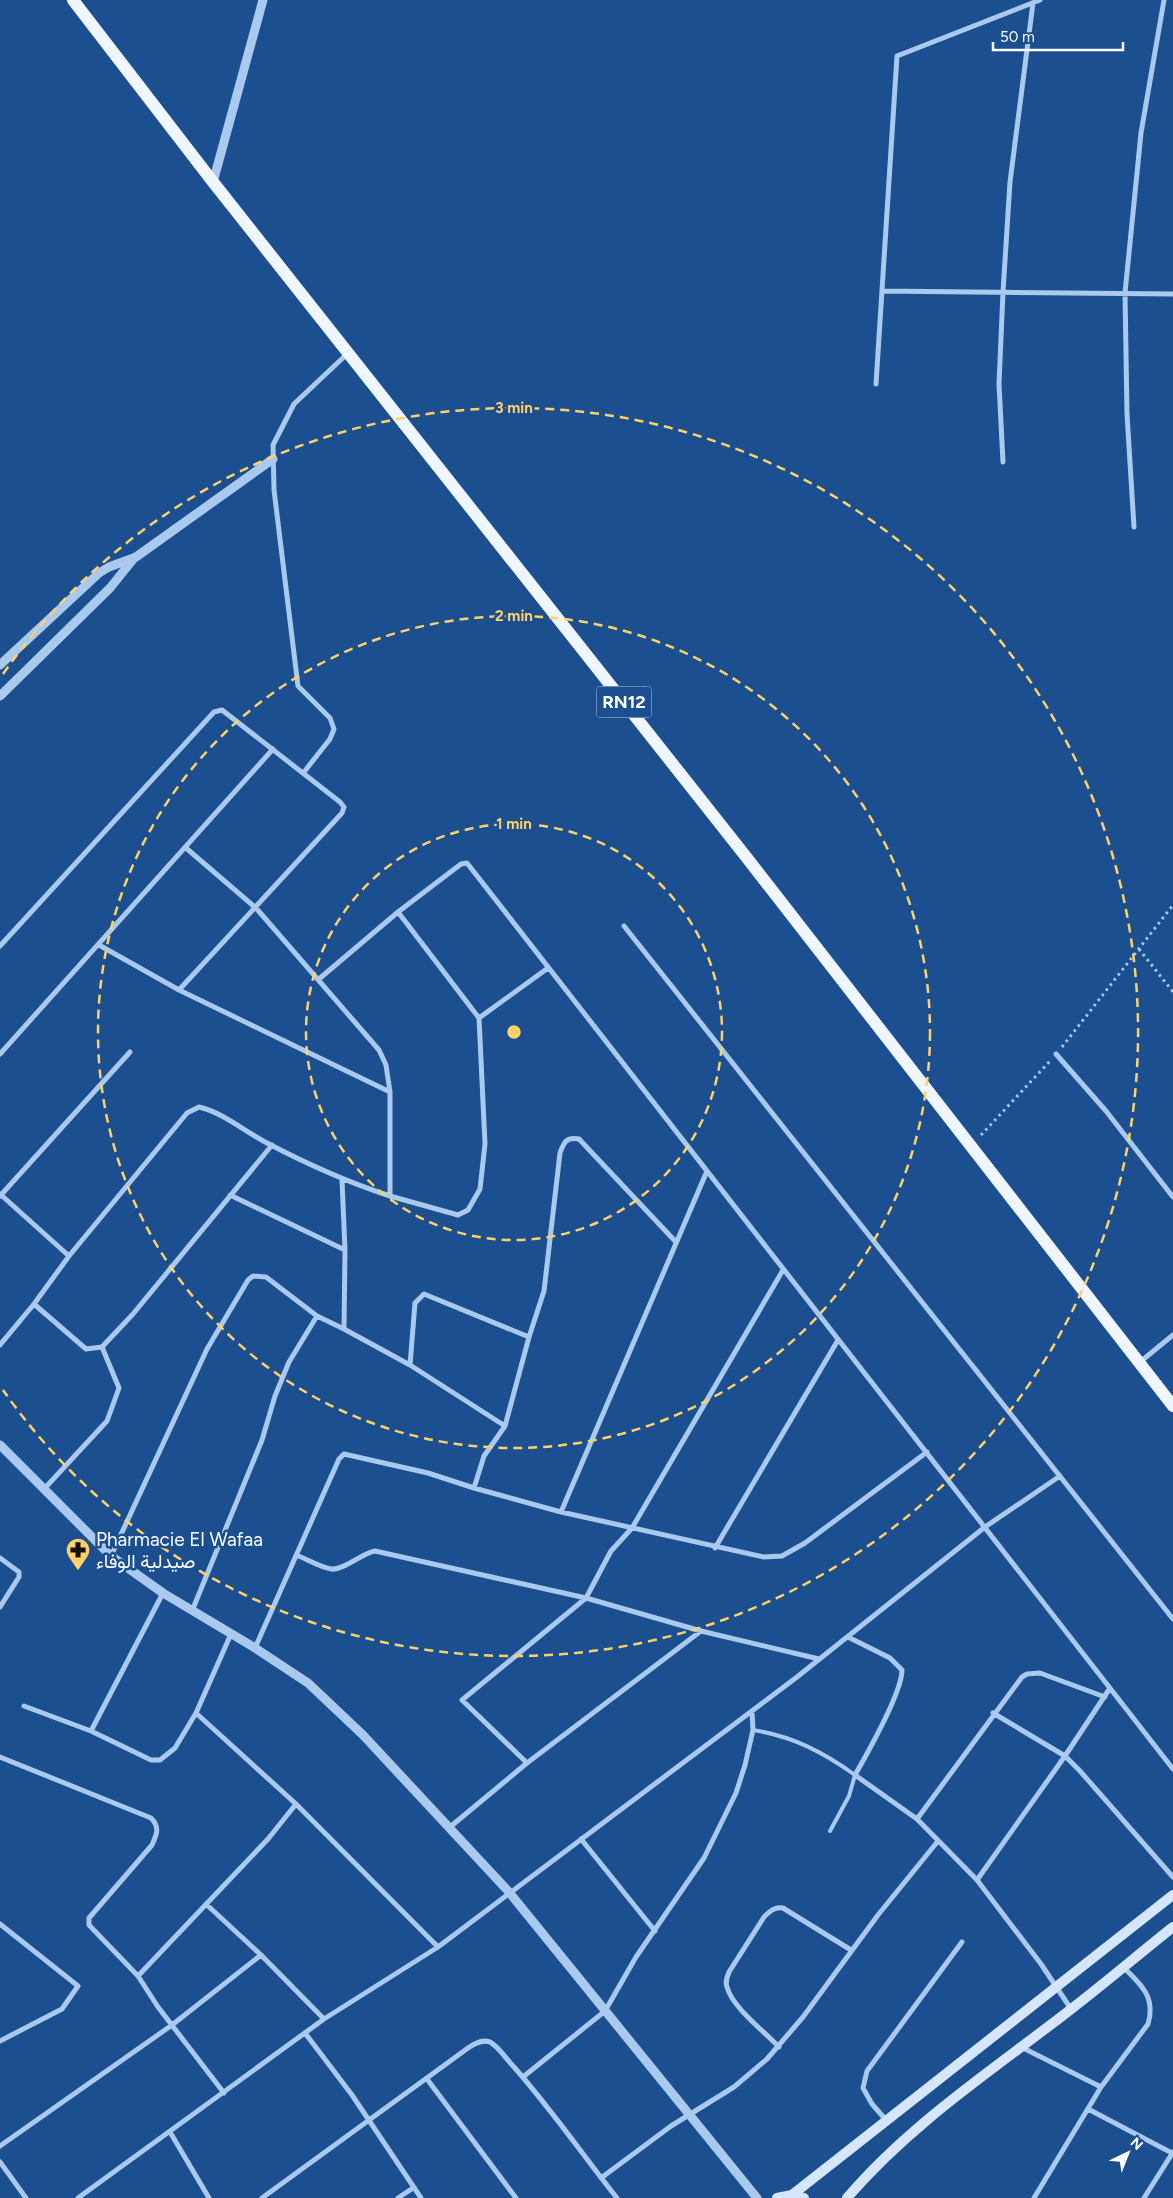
<svg xmlns="http://www.w3.org/2000/svg" width="1173" height="2198" font-family="Figtree,Vazirmatn,sans-serif">
<rect width="100%" height="100%" fill="#1b4f8f"/>
<g fill="none" stroke-linecap="round" stroke-linejoin="round">
<!-- path -->
<path stroke="#a9c9ee" stroke-width="3" stroke-dasharray="2.5 4" stroke-linecap="butt" d="M1139 949 1173 992
M1062 1047 1173 905
M981 1135 1050 1061"/>
<!-- service -->
<path stroke="#a9c9ee" stroke-width="4" d="M753 1730C792 1736 823 1752 855 1775L849 1796 830 1831"/>
<!-- minor -->
<path stroke="#a9c9ee" stroke-width="5" d="M882 291 1173 294
M876 384 897 56 1040 0
M1003 462 999 384 1003 292 1010 182 1033 3
M1134 527 1127 414 1125 293 1141 133 1164 0
M304 772 330 739 334 729 330 718 298 686 274 490 273 445 294 404 348 353
M624 926 1173 1619
M0 946 214 712 222 710 340 802 344 807 342 813 179 990 99 945
M319 979 398 912 461 864 467 863 1173 1769
M179 990 390 1092 386 1065 379 1050 256 908 186 848
M479 1018 548 968
M0 1054 273 749
M1056 1054 1106 1111 1173 1197
M390 1092V1196L458 1215 468 1210 480 1189 485 1144 479 1018 398 912
M272 1145 133 1314 102 1347 86 1349 34 1304 69 1256 187 1113 199 1107C224 1113 244 1131 267 1143 307 1164 347 1182 390 1196
M342 1180 345 1250 344 1329 410 1365 505 1426
M0 1194 69 1256
M230 1195 345 1250
M0 1196 130 1052
M0 1345 34 1304
M1140 1362 1173 1335
M410 1365 415 1303 424 1294 529 1337
M45 1488 107 1421 119 1388 102 1347
M474 1488 484 1456 505 1426 529 1337 544 1291 560 1153C564 1142 566 1137 579 1139L676 1242
M561 1512 707 1171
M715 1548 838 1340
M296 1555C307 1559 319 1567 331 1569 343 1571 362 1553 375 1551L586 1598 701 1631 819 1659
M111 1556 207 1349 248 1280 253 1276 266 1277 317 1316 344 1329
M0 1558 19 1572V1577L0 1607
M192 1611 262 1440 275 1396 289 1362 317 1316
M848 1637 890 1658 902 1670C902 1692 867 1754 855 1775L917 1819 977 1880 1041 1964 1071 2009
M255 1648 339 1459 344 1454 428 1473 474 1488 561 1512 764 1557 782 1556 805 1543 927 1452
M24 1706 91 1731 151 1760H160L175 1748 196 1713 231 1634
M196 1713 296 1804 268 1839 138 1976 158 2007 224 2093
M993 1713 1065 1756 1080 1771 1173 1877
M91 1731 163 1593
M0 1757 151 1818C160 1827 157 1834 152 1845L89 1918V1925L138 1976
M527 1763 462 1700 586 1598 611 1551 632 1528 783 1270
M296 1804 438 1947
M917 1819 1022 1677 1027 1674 1040 1673 1105 1697
M450 1827 527 1763 701 1631
M581 1839 655 1931
M977 1880 1065 1756 1110 1688
M206 1904 261 1955 324 2019
M0 1924 78 1986 62 2009 0 2041
M305 2033 352 2095 421 2198
M779 2047C765 2032 732 2007 727 1987 725 1982 727 1977 729 1972L764 1917C770 1911 774 1907 783 1908L851 1950
M1021 2047 1101 2087
M523 2077 605 2011 636 1957 704 1858 736 1793 745 1765 753 1730 752 1711
M427 2079 516 2198
M1088 2109 1172 2153
M886 2120 872 2104 863 2088 867 2071 962 1942
M170 2132 209 2198
M0 2146 172 2025 261 1955
M0 2162 26 2198
M601 2178 671 2126 734 2087 767 2059 803 2017 878 1915 938 1841
M78 2198 324 2019 438 1947 797 1677 985 1527 1060 1476
M262 2198 468 2048C474 2044 482 2039 490 2042 499 2047 507 2060 514 2067 551 2109 583 2155 617 2198
M398 2198 413 2188
M1034 2198 1101 2087 1148 2024C1156 1997 1141 1984 1123 1967
M1144 2198 1173 2152"/>
<!-- tertiary -->
<path stroke="#a9c9ee" stroke-width="9" d="M213 182 263 0
M0 665 99 573 109 567 136 557 273 459
M0 696 110 588 135 557
M0 1445 111 1556 163 1593 255 1648 308 1683 363 1735 509 1892 757 2198"/>
<!-- secondary -->
<path stroke="#d6e6fa" stroke-width="10" d="M792 2195 1173 1895
M777 2198 792 2195 804 2198
M847 2198C910 2124 994 2069 1070 2010 1105 1983 1139 1954 1173 1927"/>
<!-- primary -->
<path stroke="#f0f6ff" stroke-width="12" d="M73 0 213 182 747 858 1173 1406"/>
</g>
<!-- distance rings -->
<g fill="none" stroke="#ffd166" stroke-width="2.5" stroke-dasharray="9 6">
<circle cx="514" cy="1032" r="208"/>
<circle cx="514" cy="1032" r="416"/>
<path d="M3 674A624 624 0 1 1 3 1390"/>
</g>
<!-- icons -->
<defs>
<symbol id="pharmacy-pin" viewBox="-11 -11 22 30"><path d="M0 17L-7.5 6A9.5 9.5 0 1 1 7.5 6Z" fill="#ffd166" stroke="#1b4f8f"/><path d="M-2-6h4v4h4v4h-4v4h-4v-4h-4v-4h4Z" fill="#111"/></symbol>
</defs>
<g fill-rule="evenodd">
<use href="#pharmacy-pin" x="64" y="1536" width="28" height="38"/>
</g>
<g text-anchor="middle" dominant-baseline="central" stroke-width="5" stroke-linejoin="round" paint-order="stroke">
<!-- shield labels -->
<rect fill="#1b4f8f" stroke="#bbcadd" stroke-width="1" x="596.5" y="686.5" width="55" height="31" rx="4"/>
<g font-size="18" font-weight="bold" fill="#fff">
<text x="624" y="702">RN12</text>
</g>
<!-- poi labels -->
<g font-size="19" fill="#fff" stroke="#1b4f8f" text-anchor="start">
<text x="96" y="1539">Pharmacie El Wafaa<tspan x="96" dy="22">صيدلية الوفاء</tspan></text>
</g>
</g>
<circle cx="514" cy="1032" r="8" fill="#ffd166" stroke="#1b4f8f" stroke-width="2.5"/>
<g font-size="15" text-anchor="middle" font-weight="bold" fill="#ffd166" stroke="#1b4f8f" stroke-width="5" stroke-linejoin="round" paint-order="stroke">
<text x="514" y="413">3 min</text>
<text x="514" y="621">2 min</text>
<text x="514" y="829">1 min</text>
</g>
<!-- north arrow -->
<g transform="translate(1128 2153) rotate(43)" stroke="#1b4f8f" stroke-width="4" paint-order="stroke">
<path d="M0-4L9 19L0 12L-9 19Z" fill="#ffffff"/>
<text y="-8" font-size="14" font-weight="bold" text-anchor="middle" fill="#ffffff">N</text>
</g>
<!-- scale -->
<path d="M993 42v8h130v-8" fill="none" stroke="#ffffff" stroke-width="2.5"/>
<text x="1000" y="42" font-size="15" fill="#ffffff" stroke="#1b4f8f" stroke-width="4" paint-order="stroke">50 m</text>
</svg>
